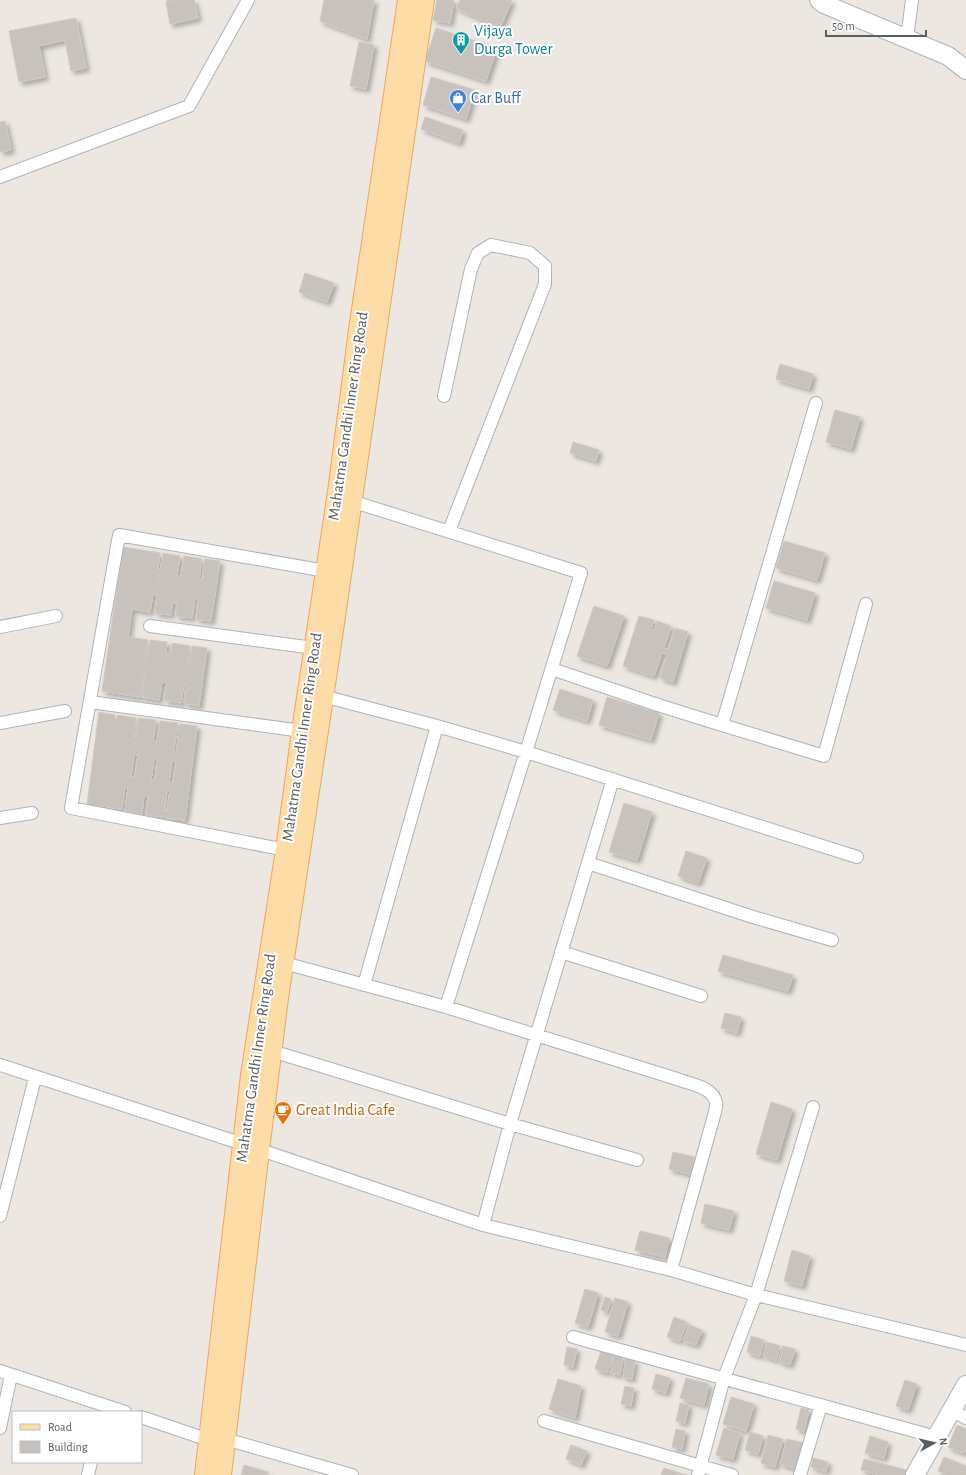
<svg xmlns="http://www.w3.org/2000/svg" width="966" height="1475" font-family="'Alegreya Sans',sans-serif">
<defs>
<filter id="shadow"><feDropShadow dx="3.5" dy="3.5" stdDeviation="2" flood-color="#0004"/></filter>
</defs>
<rect width="100%" height="100%" fill="#ece7e1"/>
<!-- building -->
<path fill="#c7c2be" stroke="#d1c8bf" fill-rule="evenodd" filter="url(#shadow)" d="M172 0H194L198 18 170 24 166 1Z
M324 0H374L367 39 320 21Z
M437 0H454L450 23 433 20Z
M460 0H512L500 28 456 8Z
M76 18 86 68 71 71 65 40 39 46 45 77 19 82 9 31Z
M436 28 497 48 486 81 425 61Z
M359 42 374 45 366 89 350 86Z
M431 77 475 90 466 119 423 105Z
M425 117 463 130 459 143 421 129Z
M5 121 11 150 0 152V122Z
M305 273 334 283 327 302 299 292Z
M780 364 813 374 809 389 776 379Z
M835 410 860 417 851 449 826 442Z
M573 442 599 450 596 461 570 453Z
M784 541 825 553 817 580 776 568Z
M123 547 160 553 156 583H158L163 553 180 556 177 576 181 577 184 556 202 559 199 579H202L205 559 220 561 211 621 196 619 198 598H195L192 618 176 616 177 604 172 603 171 615 155 613 157 595 153 594 150 612 132 609 128 637 148 640 145 660H147L150 640 167 642 166 653H171L172 643 190 646 187 665H189L192 646 207 648 199 706 184 703 186 684H184L181 703 164 700 167 683 162 682 159 700 142 697 145 673H143L140 697 102 691Z
M774 581 815 593 807 620 766 608Z
M594 606 624 616 607 666 577 656Z
M639 616 654 620 651 629 654 630 657 621 671 626 664 648 668 650 675 628 688 632 673 682 660 678 667 655 662 653 654 676 640 672 641 668H639L638 671 623 666Z
M560 689 593 700 587 721 553 710Z
M607 697 659 713 651 740 599 725Z
M99 712 115 715V719H117L118 715 136 718 133 743 135 744 138 718 156 720 153 741 157 742 160 721 178 723 173 755H176L180 724 197 726 185 820 166 818 170 790H167L164 817 146 815 148 796 144 795 142 814 125 811 128 788 125 787 122 809 106 807 107 805H103V807L87 805ZM134 754 138 755 135 777H131ZM154 759H157L155 780H151ZM172 761H176L173 783 169 782Z
M624 803 652 812 637 860 609 852Z
M686 851 707 858 698 883 678 876Z
M723 955 793 975 788 991 718 971Z
M725 1013 741 1017 737 1033 721 1028Z
M771 1102 792 1109 777 1160 756 1154Z
M673 1152 694 1157 690 1174 669 1169Z
M705 1204 734 1211 729 1230 701 1223Z
M640 1231 669 1238 665 1257 635 1250Z
M792 1250 810 1256 802 1286 784 1281Z
M585 1289 598 1293 588 1327 575 1323Z
M605 1297 611 1299 607 1312 601 1310Z
M615 1298 628 1302 618 1336 605 1332Z
M674 1317 687 1322 680 1341 667 1337Z
M689 1325 702 1330 696 1345 683 1341Z
M751 1336 764 1340 760 1356 747 1352Z
M767 1342 780 1346 776 1360 763 1356Z
M783 1346 795 1349 790 1365 778 1361Z
M567 1347 577 1349 573 1367 564 1365Z
M601 1351 613 1355 607 1373 595 1369Z
M614 1355 623 1357 620 1375 610 1373Z
M626 1359 635 1361 632 1379 623 1377Z
M656 1374 670 1378 666 1393 652 1389Z
M686 1378 709 1384 704 1405 680 1398Z
M558 1379 581 1386 575 1418 549 1409Z
M905 1380 917 1384 908 1410 896 1406Z
M625 1386 634 1388 631 1406 621 1404Z
M731 1397 754 1404 746 1431 723 1424Z
M680 1403 689 1405 685 1423 676 1421Z
M801 1408 809 1410 804 1431 796 1429Z
M957 1425 966 1429V1448L964 1453 948 1447Z
M724 1428 740 1433 733 1459 716 1455Z
M676 1429 685 1431 682 1449 672 1447Z
M750 1432 763 1436 758 1454 745 1450Z
M768 1435 783 1439 775 1467 761 1463Z
M870 1436 888 1442 884 1458 865 1453Z
M787 1439 804 1443 797 1469 780 1464Z
M571 1445 587 1451 581 1465 566 1459Z
M944 1457 966 1466V1475H947L938 1471Z
M813 1458 828 1462 826 1472 811 1467Z
M864 1459 910 1471 909 1475H881L861 1470Z
M244 1465 268 1472 267 1475H241Z
M664 1468 686 1475H661Z"/>
<g fill="none" stroke-linecap="round" stroke-linejoin="round">
<defs>
<path id="minor" d="M907 39 912 0
M0 177 189 106 248 0
M444 396 471 269 478 253 491 245 530 253 545 266V284L449 531
M150 626 314 648
M0 627 56 616
M552 669 658 705 722 725 816 403
M323 696 437 726 526 752 581 573 351 501
M90 702 302 731
M0 723 65 711
M722 725 824 756 866 604
M0 818 32 813
M286 850 71 808 119 535 326 571
M588 863 753 917 832 940
M561 952 701 996
M284 963 446 1007
M364 985 437 726
M272 1051 510 1124 637 1160
M0 1065 243 1144 483 1225 671 1270 756 1295 966 1345
M0 1216 35 1078
M483 1225 510 1124 613 779
M671 1270 715 1112C715 1110 717 1106 716 1103 714 1087 689 1084 677 1079L446 1007 526 752 857 857
M573 1337 936 1437
M0 1371 125 1412
M952 1410 966 1418
M141 1417 209 1440
M544 1421 732 1475
M0 1428 11 1375
M225 1439 352 1475
M88 1475 91 1462
M698 1475 724 1378 756 1295 813 1107
M800 1475 821 1405"/>
<path id="secondary" d="M819 0 824 4 948 56 966 70
M915 1475 966 1385"/>
<path id="primary" d="M205 1475 251 1075 286 850 302 731 338 492 359 330 408 0
M221 1475 259 1150 278 998 331 644 424 0"/>
</defs>
<!-- minor casing -->
<use href="#minor" stroke="#afb3b6" stroke-width="14"/>
<!-- secondary casing -->
<use href="#secondary" stroke="#adb3b6" stroke-width="20"/>
<!-- primary casing -->
<use href="#primary" stroke="#eea658" stroke-width="22"/>
<!-- minor -->
<use href="#minor" stroke="#fff" stroke-width="12"/>
<!-- secondary -->
<use href="#secondary" stroke="#fff" stroke-width="18"/>
<!-- primary -->
<use href="#primary" stroke="#fddda5" stroke-width="20"/>
</g>
<!-- icons -->
<defs>
<symbol id="building-pin" viewBox="-11 -11 22 30"><path d="M0 17L-7.5 6A9.5 9.5 0 1 1 7.5 6Z" fill="#0f9aa8" stroke="#fff"/><path d="M-4-6H4V6H1V3H-1V6H-4ZM-2.5-4.3h1.7v1.8h-1.7ZM.8-4.3h1.7v1.8H.8ZM-2.5-1h1.7V.8h-1.7ZM.8-1h1.7V.8H.8Z" fill="#fff"/></symbol>
<symbol id="shop-pin" viewBox="-11 -11 22 30"><path d="M0 17L-7.5 6A9.5 9.5 0 1 1 7.5 6Z" fill="#3f7fe0" stroke="#fff"/><path d="M-5-2.5h2.3a2.7 3.5 0 0 1 5.4 0H5L5.5 6h-11ZM-1.5-2.5h3a1.5 2.3 0 0 0-3 0Z" fill="#fff"/></symbol>
<symbol id="cafe-pin" viewBox="-11 -11 22 30"><path d="M0 17L-7.5 6A9.5 9.5 0 1 1 7.5 6Z" fill="#e8710a" stroke="#fff"/><path d="M-5.5-4.5H6V0H3Q3 3.5 0 3.5H-2.5Q-5.5 3.5-5.5 0ZM3-3.2v2h1.7v-2ZM-6 4.5H4V6H-6Z" fill="#fff"/></symbol>
</defs>
<g fill-rule="evenodd">
<use href="#building-pin" x="451" y="30" width="20" height="27"/>
<use href="#shop-pin" x="448" y="88" width="20" height="27"/>
<use href="#cafe-pin" x="273" y="1100" width="20" height="27"/>
</g>
<g text-anchor="middle" dominant-baseline="central" stroke-width="4" stroke-linejoin="round" paint-order="stroke">
<!-- culture labels -->
<g font-size="16" fill="#0d838f" stroke="#fff" text-anchor="start">
<text x="474" y="31">Vijaya<tspan x="474" dy="18">Durga Tower</tspan></text>
</g>
<!-- shop labels -->
<g font-size="16" fill="#366cbe" stroke="#fff" text-anchor="start">
<text x="471" y="98">Car Buff</text>
</g>
<!-- street labels -->
<g font-size="16" fill="#595f61" stroke="#fff">
<text transform="translate(348 416) rotate(-82)">Mahatma Gandhi Inner Ring Road</text>
<text transform="translate(302 737) rotate(-82)">Mahatma Gandhi Inner Ring Road</text>
<text transform="translate(256 1058) rotate(-82)">Mahatma Gandhi Inner Ring Road</text>
</g>
<!-- food labels -->
<g font-size="16" fill="#c56008" stroke="#fff" text-anchor="start">
<text x="296" y="1110">Great India Cafe</text>
</g>
</g>
<!-- legend -->
<rect x="12" y="1411" width="130" height="52" fill="#ffffff" stroke="#bdbfc0"/>
<rect x="20" y="1424" width="20" height="6" fill="#fddda5" stroke="#bdbfc0"/>
<text x="48" y="1431" font-size="12" fill="#595f61">Road</text>
<rect x="20" y="1441" width="20" height="12" fill="#c7c2be" stroke="#bdbfc0"/>
<text x="48" y="1451" font-size="12" fill="#595f61">Building</text>
<!-- north arrow -->
<g transform="translate(934 1443) rotate(82)" stroke="#ffffff" stroke-width="3" paint-order="stroke">
<path d="M0-3L7 15L0 10L-7 15Z" fill="#595f61"/>
<text y="-6" font-size="11" font-weight="bold" text-anchor="middle" fill="#595f61">N</text>
</g>
<!-- scale -->
<path d="M826 30v6h100v-6" fill="none" stroke="#595f61" stroke-width="2"/>
<text x="832" y="30" font-size="12" fill="#595f61" stroke="#ffffff" stroke-width="3" paint-order="stroke">50 m</text>
</svg>
